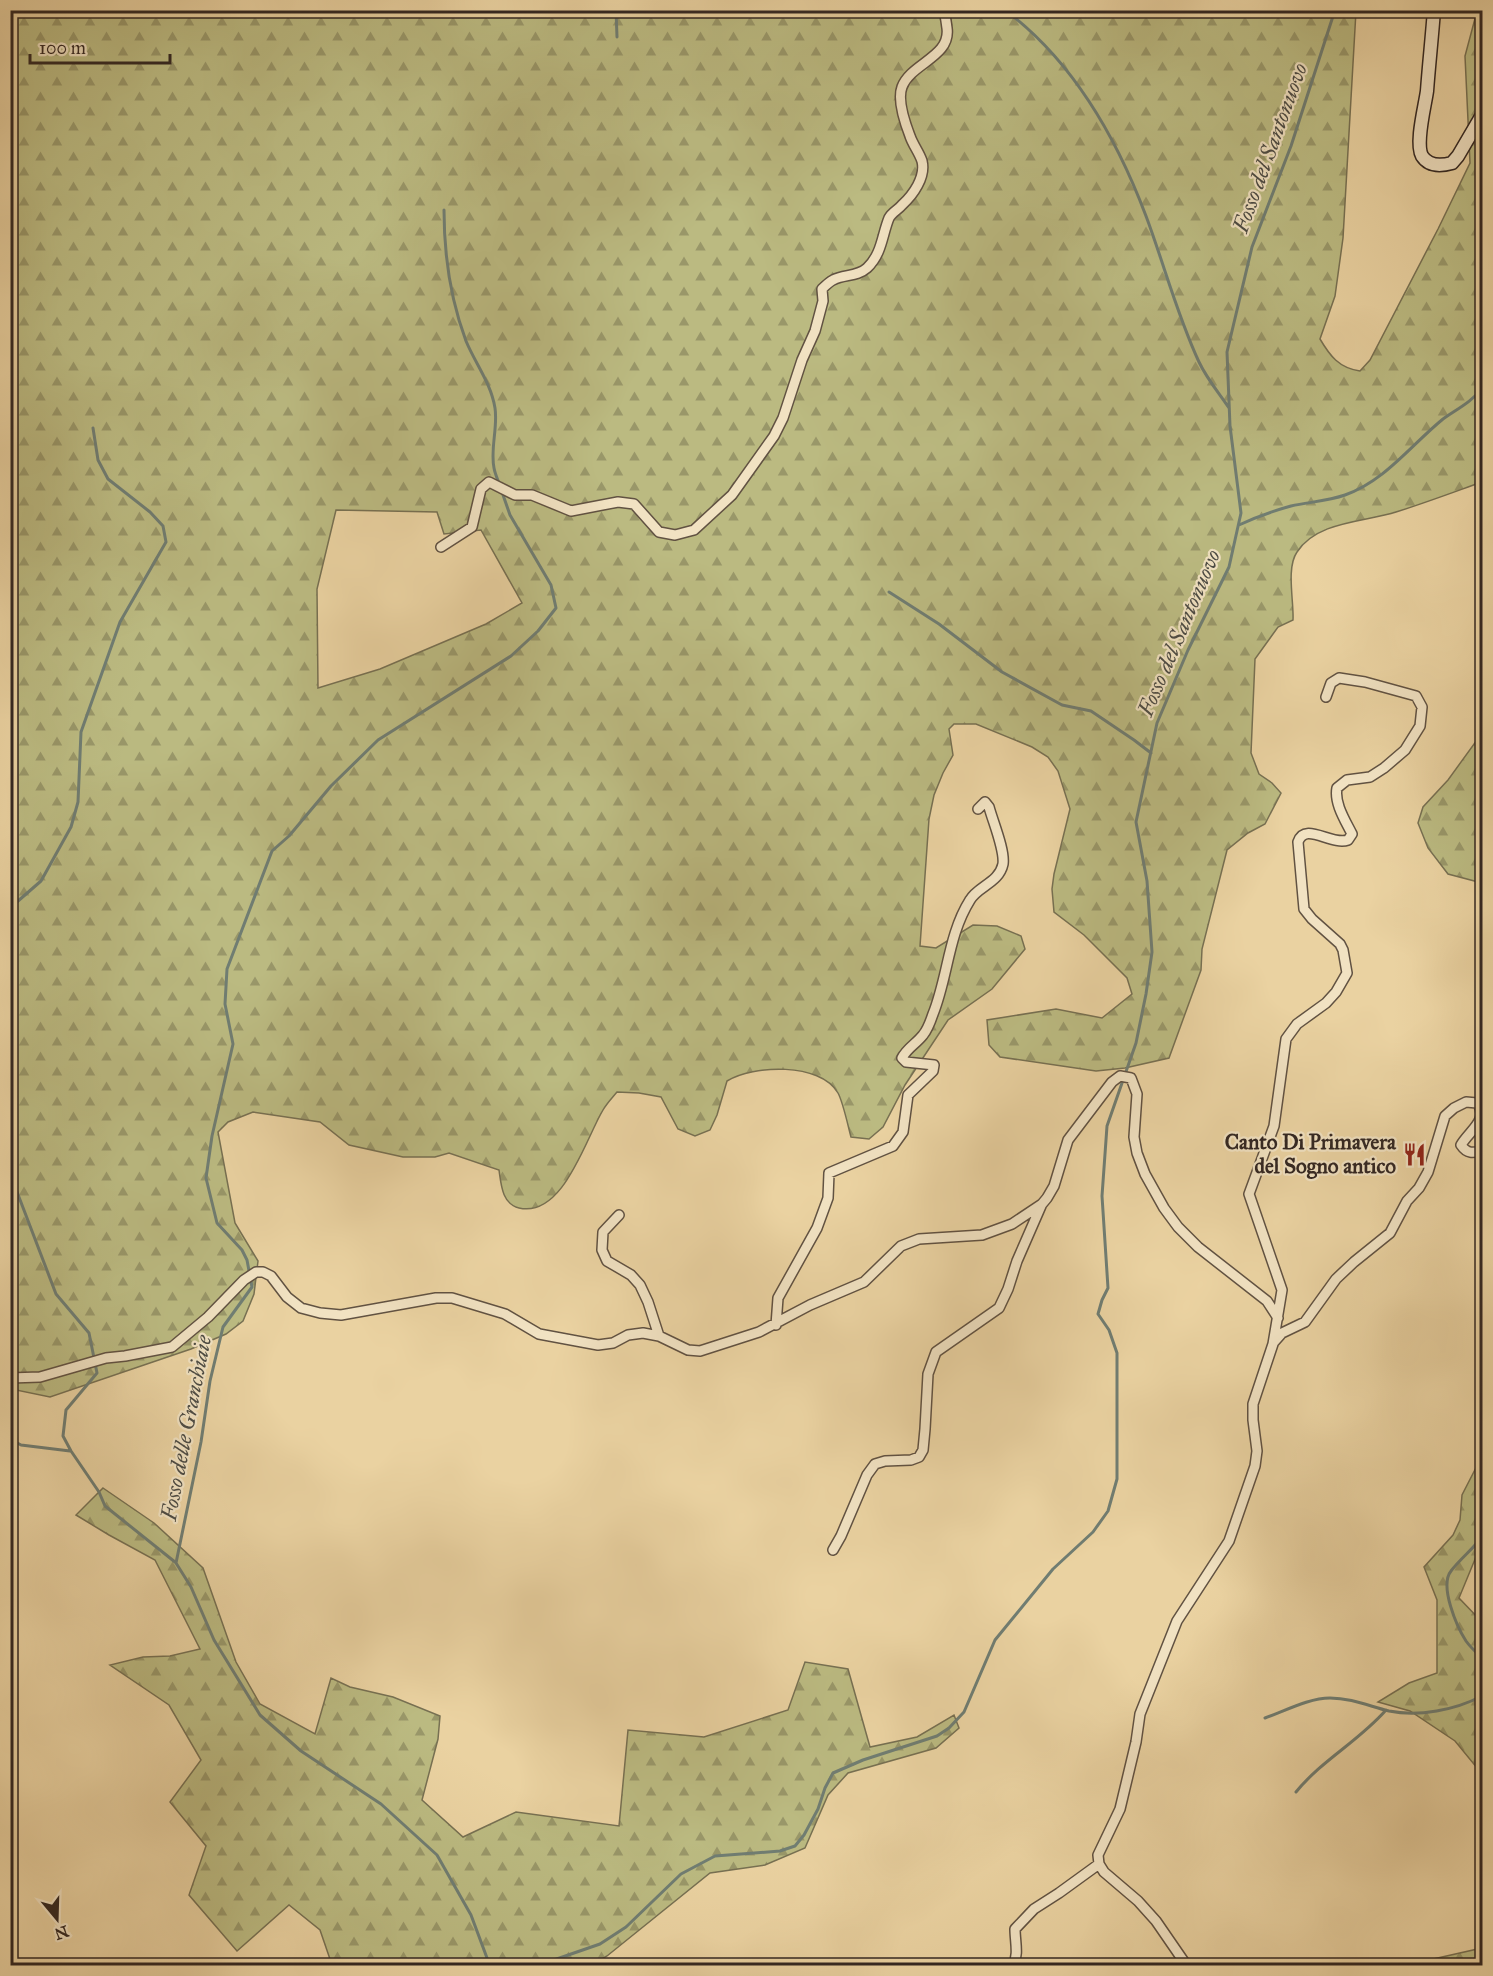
<svg xmlns="http://www.w3.org/2000/svg" width="1493" height="1976" font-family="'IM FELL Great Primer',serif">
<defs>
<pattern id="forest-firs" width="22" height="20" patternUnits="userSpaceOnUse" patternTransform="scale(1.5)"><rect width="22" height="20" fill="#bbba81"/><path d="M5 1l3.5 6h-7zM16 11l3.5 6h-7z" fill="#999769"/></pattern>
</defs>
<rect width="100%" height="100%" fill="#ead2a1"/>
<filter id="stains"><feTurbulence type="fractalNoise" baseFrequency=".00333" numOctaves="4"/><feColorMatrix values="0 0 0 0 .2 0 0 0 0 .09 0 0 0 0 .02 0 0 0 .5 -.17"/></filter>
<radialGradient id="worn" r=".72"><stop offset=".6" stop-color="#630" stop-opacity="0"/><stop offset="1" stop-color="#630" stop-opacity=".3"/></radialGradient>
<!-- forest -->
<path fill="url(#forest-firs)" stroke="#777052" stroke-width="1.5" fill-rule="evenodd" d="M10 11H1356L1343 238 1335 296 1320 339C1330 356 1339 368 1360 371L1370 360 1438 229 1470 163 1465 56 1477 11H1482V482C1454 492 1425 503 1396 512 1365 522 1317 521 1297 552 1286 568 1294 601 1293 620L1278 627 1255 659 1251 753 1259 774 1272 783 1281 793 1265 824 1248 833 1227 850 1202 949 1201 970 1169 1058 1125 1068 1096 1071 1000 1057 989 1045 987 1020 1056 1009 1102 1018 1132 994 1127 978 1084 935 1054 912 1052 889 1054 874 1070 809 1058 771 1048 757 1032 747 976 724H954L949 729 953 755 943 773 934 795 929 819 920 946 936 948 973 925 997 926 1021 936 1025 949 992 989 948 1020 905 1085 883 1127 869 1139 851 1137C848 1126 843 1102 838 1093 820 1062 753 1065 727 1081L717 1115 710 1130 695 1136 678 1129 661 1097 639 1093 617 1092C612 1098 607 1103 603 1110 585 1140 563 1218 519 1208 502 1204 501 1184 499 1170L449 1153 435 1157H403L349 1145 320 1122 253 1112 228 1122 218 1132 235 1223 258 1261 254 1294 243 1321 226 1334 191 1349 50 1397 11 1389ZM336 510 437 512 444 534 481 530 522 603 486 624 380 669 318 688 317 589Z
M1482 733V883L1448 874 1428 848 1418 823 1423 807 1448 780Z
M1482 1456V1550L1478 1552 1459 1598 1482 1622V1774L1455 1741 1410 1711 1378 1702 1409 1683 1437 1673V1600L1424 1567 1453 1535 1460 1520 1462 1495Z
M103 1488 154 1523 203 1568 236 1662 260 1704 315 1734 331 1678 350 1687 393 1697 440 1716 438 1739 422 1800 463 1837 516 1812 619 1826 628 1730 704 1737 788 1710 805 1662 848 1669 870 1747 917 1737 954 1715 959 1728 936 1748 848 1773 828 1795 805 1848 765 1865 710 1873 607 1956 592 1965H332L320 1930 289 1905 237 1951 189 1895 206 1846 170 1802 201 1760 169 1705 110 1665 143 1657 170 1656 200 1649 155 1560 109 1535 76 1515Z
M1482 1948V1965H1415L1420 1962Z"/>
<g fill="none" stroke-linecap="round" stroke-linejoin="round">
<!-- stream -->
<path stroke="#707d72" stroke-width="3" d="M616 10 617 37
M1005 10C1072 60 1117 139 1146 216 1164 264 1177 315 1199 362 1207 379 1219 393 1229 408
M444 210C444 255 450 298 466 341 475 363 491 383 495 408 498 428 490 449 494 468 495 474 498 480 500 486
M1239 525C1256 517 1273 511 1291 506 1309 502 1328 501 1345 495 1385 481 1411 445 1443 419 1457 409 1472 402 1482 388
M889 592 939 624 1002 672 1062 705 1091 711 1134 740 1151 753
M10 908 41 881 71 827 78 802 81 732 120 622 166 542 163 526 150 512 108 479 98 460 93 428
M10 1181 14 1184 56 1294 89 1333 97 1373 66 1410 63 1436 71 1451 99 1492 105 1506 175 1562
M10 1439 21 1445 70 1451
M1482 1537C1473 1549 1460 1559 1451 1571 1439 1586 1457 1627 1466 1641 1471 1648 1477 1653 1482 1658
M1265 1718C1285 1711 1309 1698 1330 1698 1351 1698 1369 1706 1389 1711 1419 1717 1455 1710 1482 1696
M1296 1792C1322 1760 1359 1741 1386 1710
M490 1966 471 1915 437 1855 381 1804 301 1751 260 1715 214 1640 191 1587 176 1563 201 1442 210 1381 223 1327 252 1287 247 1260 242 1250 217 1223 206 1178 212 1136 233 1044 225 1004 227 969 272 851 289 836 331 786 378 740 511 656 538 631 556 608 551 585 510 515 502 492
M545 1966 548 1962 600 1944 626 1927 681 1874 715 1856 780 1851 795 1846 804 1835 818 1809 825 1788 833 1773 863 1760 937 1736 949 1728 964 1712 995 1640 1053 1569 1093 1532 1108 1511 1117 1479V1353L1109 1330 1098 1314 1102 1300 1108 1288 1102 1196 1107 1126 1136 1043 1146 994 1152 952 1147 881 1136 822 1157 723 1188 650 1229 567 1241 513 1230 426 1227 352 1252 247 1291 146 1335 10"/>
<defs>
<path id="minor" d="M441 547 472 527 481 489 489 482 515 495H532L571 511 618 502 634 504 659 532 675 535 694 530 732 495 774 436 783 418 802 360 815 331 823 301 822 289C825 286 829 282 833 280 844 274 857 277 867 268 882 254 882 235 889 218 892 212 898 210 902 205 913 195 926 177 922 161 919 152 913 145 910 136 905 123 897 100 902 87 911 63 951 57 947 28 946 22 946 16 943 10
M619 1215 603 1232 602 1250 607 1261 631 1275 640 1285 648 1302 659 1336
M776 1325 778 1298 817 1228 828 1198 829 1173 893 1146 903 1132 908 1095 933 1071 934 1065 906 1062 902 1058C907 1048 916 1044 923 1035 928 1029 931 1020 933 1014 948 977 948 935 970 900 978 886 999 883 1003 864 1005 850 993 822 989 807L985 802 978 809
M1274 1342 1282 1333 1305 1322 1336 1279 1354 1262 1390 1233 1407 1201 1419 1188 1428 1172 1445 1116 1454 1108 1466 1102 1477 1103C1490 1119 1469 1131 1461 1145 1467 1154 1473 1153 1482 1151
M10 1378 40 1377 106 1358 125 1356 172 1347 208 1317 244 1280 256 1272H263L271 1276 287 1297 301 1308 320 1313 341 1315 436 1298H452L505 1314 539 1334 598 1345 613 1343 628 1335 643 1333 659 1336 688 1350 700 1351 759 1332 810 1305 864 1282 901 1246 919 1239 982 1235 1012 1224 1042 1204 1047 1198 1054 1186 1068 1140 1112 1082 1120 1076 1131 1078 1137 1094 1134 1137 1137 1153 1145 1174 1164 1208 1178 1227 1198 1247 1267 1301 1278 1318
M833 1550 841 1536 867 1475 875 1464 885 1461 911 1460 919 1457 923 1450 925 1429 928 1374 936 1352 999 1308 1008 1289 1017 1261 1041 1206
M1013 1966C1019 1954 1015 1942 1015 1929L1034 1909 1059 1893 1099 1864
M1187 1966 1156 1921 1138 1901 1104 1872 1099 1864 1098 1855 1120 1809 1136 1742 1140 1714 1177 1621 1229 1541 1255 1466 1257 1451 1253 1420V1404L1273 1344 1282 1290 1249 1194 1274 1126 1286 1039 1297 1024 1326 1003 1336 992 1347 973 1343 950 1340 944 1312 919 1304 909 1298 842C1305 821 1331 846 1348 840L1352 834C1345 820 1334 803 1337 788L1347 780 1370 777 1384 768 1405 750 1420 726 1422 707 1416 696 1365 682 1339 678 1331 683 1326 697"/>
<path id="secondary" d="M1434 10C1432 37 1429 64 1427 91 1425 106 1415 143 1422 156 1429 167 1441 166 1452 163L1458 156 1482 115"/>
</defs>
<!-- minor casing -->
<use href="#minor" stroke="#615242" stroke-width="12"/>
<!-- secondary casing -->
<use href="#secondary" stroke="#332722" stroke-width="15"/>
<!-- minor -->
<use href="#minor" stroke="#f1e2c2" stroke-width="9"/>
<!-- secondary -->
<use href="#secondary" stroke="#f1e2c2" stroke-width="12"/>
</g>
<!-- icons -->
<defs>
<symbol id="restaurant-bare" viewBox="-9 -9 18 18"><path d="M-5-6h1v4h1v-4h1v4h1v-4h1v5L-1.5 .5V6h-2V.5L-5-1ZM5-6V6H3V1.5H1.5Q1.5-4 5-6Z" fill="#8f2418" stroke="#f1e2c2" stroke-width="2.5" paint-order="stroke"/></symbol>
</defs>
<g fill-rule="evenodd">
<use href="#restaurant-bare" x="1398" y="1138" width="33" height="33"/>
</g>
<g text-anchor="middle" dominant-baseline="central" stroke-width="4.5" stroke-linejoin="round" paint-order="stroke">
<!-- poi labels -->
<g font-size="21" font-weight="bold" fill="#332722" stroke="#f1e2c2" text-anchor="end">
<text x="1396" y="1142">Canto Di Primavera<tspan x="1396" dy="24">del Sogno antico</tspan></text>
</g>
<!-- water labels -->
<g font-size="22" font-style="italic" fill="#4c4b44" stroke="#f1e2c2">
<text transform="translate(1270 148) rotate(-70)">Fosso del Santonuovo</text>
<text transform="translate(1179 633) rotate(-67)">Fosso del Santonuovo</text>
<text transform="translate(186 1428) rotate(-79)">Fosso delle Granchiaie</text>
</g>
</g>
<!-- margin -->
<rect width="1493" height="1976" fill="none" stroke="#ead2a1" stroke-width="36"/>
<rect x="12" y="12" width="1469" height="1952" fill="none" stroke="#332722" stroke-width="3"/>
<rect x="18" y="18" width="1457" height="1940" fill="none" stroke="#332722" stroke-width="1.5"/>
<!-- north arrow -->
<g transform="translate(57 1919) rotate(161)" stroke="#f1e2c2" stroke-width="4.5" paint-order="stroke">
<path d="M0-4.5L10 22L0 15L-10 22Z" fill="#332722"/>
<text y="-9" font-size="16" font-weight="bold" text-anchor="middle" fill="#332722">N</text>
</g>
<!-- scale -->
<path d="M30 54v9h140v-9" fill="none" stroke="#332722" stroke-width="3"/>
<text x="39" y="54" font-size="18" fill="#332722" stroke="#f1e2c2" stroke-width="4.5" paint-order="stroke">100 m</text>
<rect width="100%" height="100%" filter="url(#stains)"/>
<rect width="100%" height="100%" fill="url(#worn)"/>
</svg>
